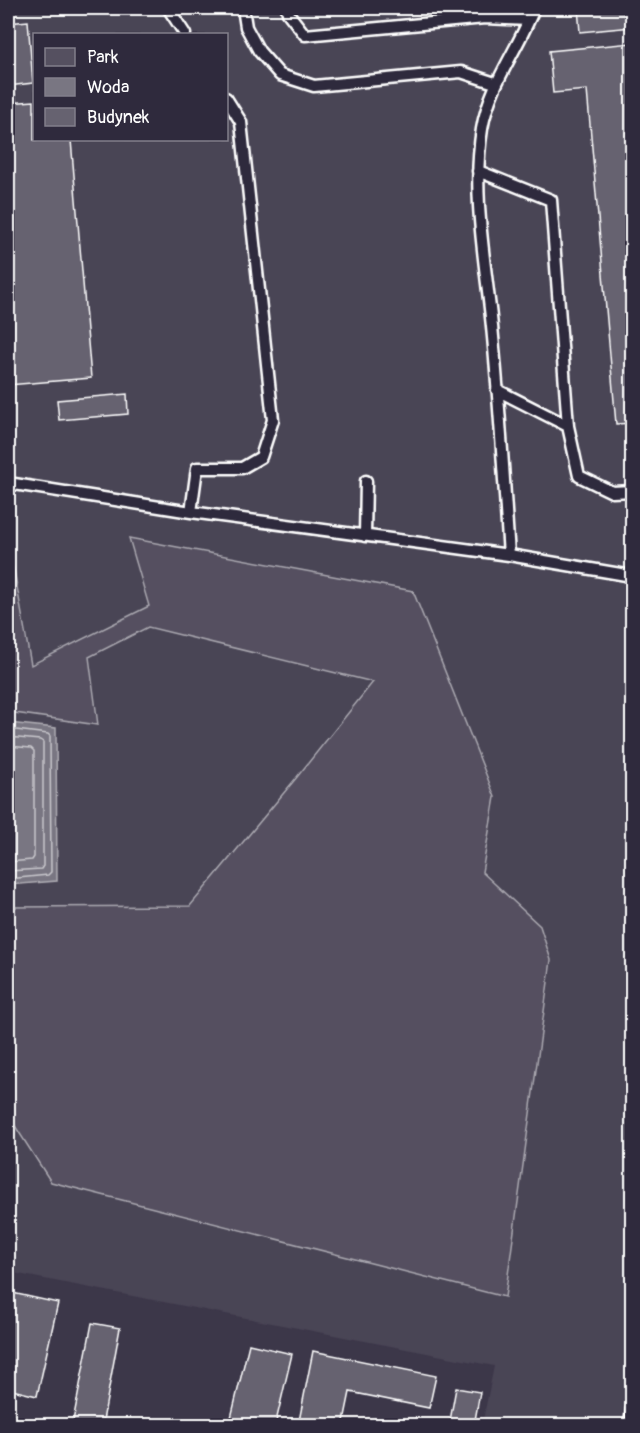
<svg xmlns="http://www.w3.org/2000/svg" width="640" height="1433" font-family="Pangolin,sans-serif">
<rect width="100%" height="100%" fill="#3c3749"/>
<filter id="ink" filterUnits="userSpaceOnUse"><feTurbulence type="fractalNoise" baseFrequency=".0167" numOctaves="2"/><feDisplacementMap in="SourceGraphic" scale="12" xChannelSelector="R" yChannelSelector="G"/><feConvolveMatrix kernelMatrix="1 2 1 2 8 2 1 2 1" color-interpolation-filters="sRGB"/></filter>
<g filter="url(#ink)">
<!-- built -->
<path fill="#494455" fill-rule="evenodd" d="M8 8H632V1425H482L494 1366 8 1272ZM34 34H226V140H34Z"/>
<!-- green -->
<path fill="#555060" stroke="#aaa8b0" stroke-width="1.5" d="M129 538 413 591 495 797 482 872 540 926 551 960 505 1297 51 1182 8 1115V907L190 906 297 777 373 682 148 627 89 657 98 725 8 712V542H9L31 665 149 606Z"/>
<!-- water -->
<path fill="#797682" stroke="#afadb4" stroke-width="1.5" d="M8 723 56 728 57 881 8 885Z"/>
<g fill="none" stroke-linecap="round" stroke-linejoin="round">
<!-- shore -->
<path stroke="#c9c8cd" stroke-width="1.5" d="M8 729 48 734 50 736 51 872 48 875 8 879
M8 737 40 740 43 742V866L41 869 8 871
M8 746 31 748 34 751V857L32 860 8 862"/>
</g>
<!-- building -->
<path fill="#666270" stroke="#fff" stroke-width="1.5" d="M578 8H632V27L580 32Z
M28 21 33 83 8 86V23Z
M632 43V423L616 424 587 90 553 93 549 51Z
M14 85 16 102 8 103V86Z
M34 101V140H71L91 378 8 385V103Z
M127 394 128 414 59 420 57 400Z
M8 1292 58 1303 37 1396 8 1389Z
M92 1323 120 1328 102 1426H72Z
M249 1344 292 1354 275 1426H229Z
M313 1351 436 1376 429 1408 350 1392 343 1426H298Z
M456 1388 480 1392 474 1426H449Z
M196 1419 223 1426H194Z"/>
<g fill="none" stroke-linecap="round" stroke-linejoin="round">
<defs>
<path id="lane" d="M168 8 185 34
M243 8 246 27 259 51 280 75 314 86 461 72 495 83
M287 8 288 13 305 35 485 18 529 20
M478 171 551 200 568 426 579 476 612 492 632 491
M497 390 568 426
M8 483 191 512 509 555 632 576
M191 512 197 468H242L261 457 273 420 241 122 226 98
M365 536 366 481
M509 555C504 483 500 410 493 337 487 269 471 197 482 129 490 83 518 50 534 8
M630 1426 632 1409"/>
</defs>
<!-- lane casing -->
<use href="#lane" stroke="#fff" stroke-width="15"/>
<!-- lane -->
<use href="#lane" stroke="#2f2a3d" stroke-width="10"/>
</g>
</g>
<!-- margin -->
<rect width="640" height="1433" fill="none" stroke="#2f2a3d" stroke-width="30"/>
<rect x="15" y="15" width="610" height="1403" fill="none" stroke="#fff" stroke-width="2" filter="url(#ink)"/>
<!-- legend -->
<rect x="33" y="33" width="195" height="108" fill="#2f2a3d" stroke="#827f8b" stroke-width="1.5"/>
<rect x="45" y="48" width="30" height="18" fill="#555060" stroke="#827f8b" stroke-width="1.5"/>
<text x="87" y="63" font-size="18" fill="#ffffff">Park</text>
<rect x="45" y="78" width="30" height="18" fill="#797682" stroke="#827f8b" stroke-width="1.5"/>
<text x="87" y="93" font-size="18" fill="#ffffff">Woda</text>
<rect x="45" y="108" width="30" height="18" fill="#666270" stroke="#827f8b" stroke-width="1.5"/>
<text x="87" y="123" font-size="18" fill="#ffffff">Budynek</text>
</svg>
